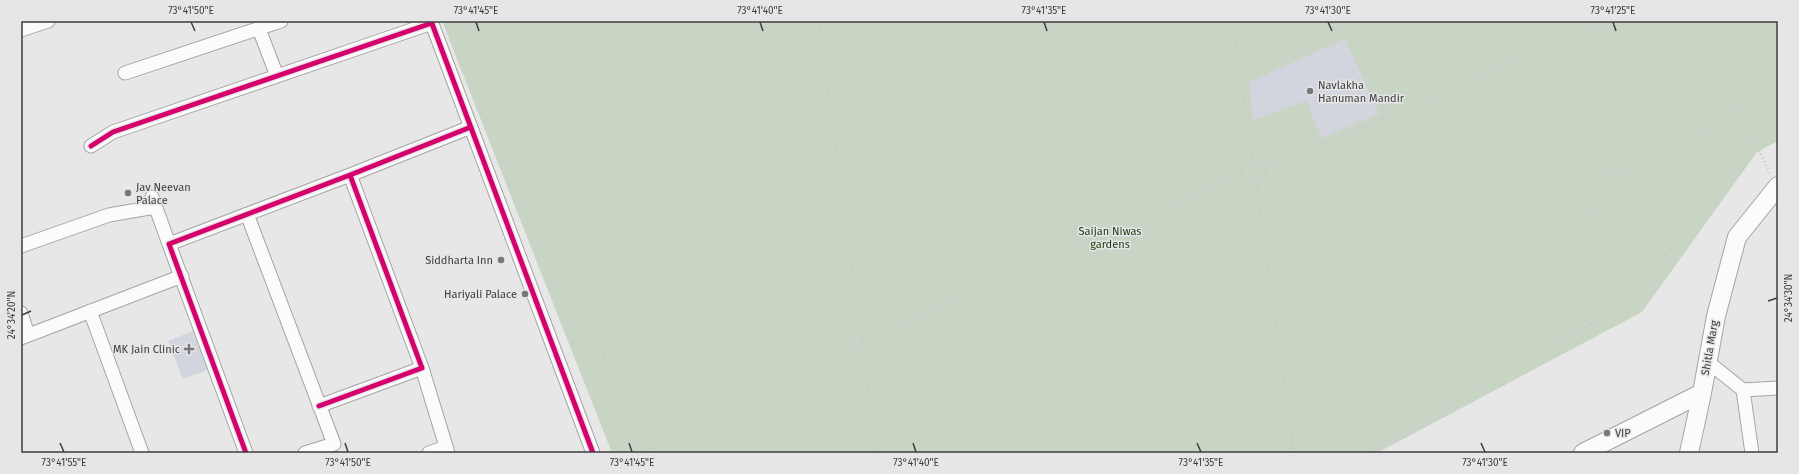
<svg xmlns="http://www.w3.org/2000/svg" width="1799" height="474" font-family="'Fira Sans',sans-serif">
<rect width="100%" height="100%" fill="#e7e7e7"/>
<!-- green -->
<path fill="#c9d5c4" d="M442 21H1778V141L1757 152 1642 312 1377 453H612Z"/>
<!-- building -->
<path fill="#d2d4de" d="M1345 39 1379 113 1322 138 1306 101 1253 120 1249 82Z
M193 331 207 370 183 379 168 341Z"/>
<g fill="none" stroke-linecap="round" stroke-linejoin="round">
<defs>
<path id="street" d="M431 21 593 453
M259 29 277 76
M21 30 48 21
M125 73 281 21
M91 146 113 132 432 23
M152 197 169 244
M247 214 334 444 305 453
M21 246 109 215 155 207
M90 311 142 453
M21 313 28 335
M21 338 182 276
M1708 362 1743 390 1778 388
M422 368 448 453
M1743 390 1752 453
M319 406 422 368 350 175 471 127
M246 453 169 244 350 175
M429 453 446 447"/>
<path id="secondary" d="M1583 453 1702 393 1716 316 1737 237 1778 186
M1689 453 1702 393"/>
</defs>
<!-- street casing -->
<use href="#street" stroke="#a4a4a5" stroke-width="15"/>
<!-- secondary casing -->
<use href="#secondary" stroke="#a4a4a5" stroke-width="20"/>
<!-- path -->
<path stroke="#c7c7c7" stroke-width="2.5" stroke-dasharray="1 3" stroke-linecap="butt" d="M476 21 641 453
M819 21 877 453
M1233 21 1253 160
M1696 21 1771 175
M1520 58 1601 171
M1431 97 1488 177 1590 325
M1242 172a12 12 0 1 1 24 0a12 12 0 1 1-24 0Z
M1589 194a26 26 0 1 1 52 0a26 26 0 1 1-52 0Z
M1265 169 1605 21
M1638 179 1738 108
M1256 183 1294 453
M1534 242 1592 207
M642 453 881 333 1053 255 1242 174
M1364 453 1632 301 1752 137"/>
<!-- street -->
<use href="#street" stroke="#fbfbfb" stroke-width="13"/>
<!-- secondary -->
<use href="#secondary" stroke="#fbfbfb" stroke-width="18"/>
<defs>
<path id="cycleway" d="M431 21 593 453
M91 146 113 132 432 23
M319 406 422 368 350 175 471 127
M246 453 169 244 350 175"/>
</defs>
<!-- cycleway casing -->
<use href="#cycleway" stroke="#e6e6e8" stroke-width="8"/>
<!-- cycleway -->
<use href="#cycleway" stroke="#d6006c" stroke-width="5"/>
</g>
<!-- ticks -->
<path fill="none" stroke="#3d3d3d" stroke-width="1.5" d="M191 22 195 31M476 22 479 31M760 22 763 31M1044 22 1047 31M1328 22 1332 31M1613 22 1616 31M1768 301 1777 298M22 315 31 311M60 443 64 452M345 443 348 452M629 443 632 452M913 443 916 452M1197 443 1201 452M1481 443 1485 452"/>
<!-- markers -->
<g fill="#787878" stroke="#e6e6e8" stroke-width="1.5">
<circle cx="1310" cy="91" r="4"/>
<circle cx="128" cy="193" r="4"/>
<circle cx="501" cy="260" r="4"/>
<circle cx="525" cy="294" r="4"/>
<path d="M187 343h4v4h4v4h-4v4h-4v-4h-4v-4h4z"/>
<circle cx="1607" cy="433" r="4"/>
</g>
<g text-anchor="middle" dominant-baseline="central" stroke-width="3" stroke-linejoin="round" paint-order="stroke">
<!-- poi labels -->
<g font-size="11" fill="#3d3d3d" stroke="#e6e6e8" text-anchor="start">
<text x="1318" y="85">Navlakha<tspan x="1318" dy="13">Hanuman Mandir</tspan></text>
<text x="136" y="187">Jav Neevan<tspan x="136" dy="13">Palace</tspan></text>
<text x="493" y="260" text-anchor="end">Siddharta Inn</text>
<text x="517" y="294" text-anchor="end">Hariyali Palace</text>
<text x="180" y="349" text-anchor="end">MK Jain Clinic</text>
<text x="1615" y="433">VIP</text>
</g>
<!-- park labels -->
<g font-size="11" fill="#1a3904" stroke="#e6e6e8">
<text x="1110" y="231">Saijan Niwas<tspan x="1110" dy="13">gardens</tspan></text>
</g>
<!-- street labels -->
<g font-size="11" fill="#3d3d3d" stroke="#e6e6e8">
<text transform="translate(1710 348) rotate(-80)">Shitla Marg</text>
</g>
</g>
<!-- border -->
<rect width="1799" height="474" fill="none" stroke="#e6e6e8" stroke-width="44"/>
<rect x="22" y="22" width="1755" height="430" fill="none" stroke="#3d3d3d" stroke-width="1.5"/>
<g font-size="10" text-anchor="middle" fill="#3d3d3d">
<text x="191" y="14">73°41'50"E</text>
<text x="476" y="14">73°41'45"E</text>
<text x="760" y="14">73°41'40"E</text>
<text x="1044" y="14">73°41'35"E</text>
<text x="1328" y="14">73°41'30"E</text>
<text x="1613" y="14">73°41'25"E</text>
<text transform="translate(1788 298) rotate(-90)" y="4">24°34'30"N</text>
<text transform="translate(11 315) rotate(-90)" y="4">24°34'20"N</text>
<text x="64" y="466">73°41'55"E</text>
<text x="348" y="466">73°41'50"E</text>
<text x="632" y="466">73°41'45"E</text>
<text x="916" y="466">73°41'40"E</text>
<text x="1201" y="466">73°41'35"E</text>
<text x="1485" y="466">73°41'30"E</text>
</g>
</svg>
